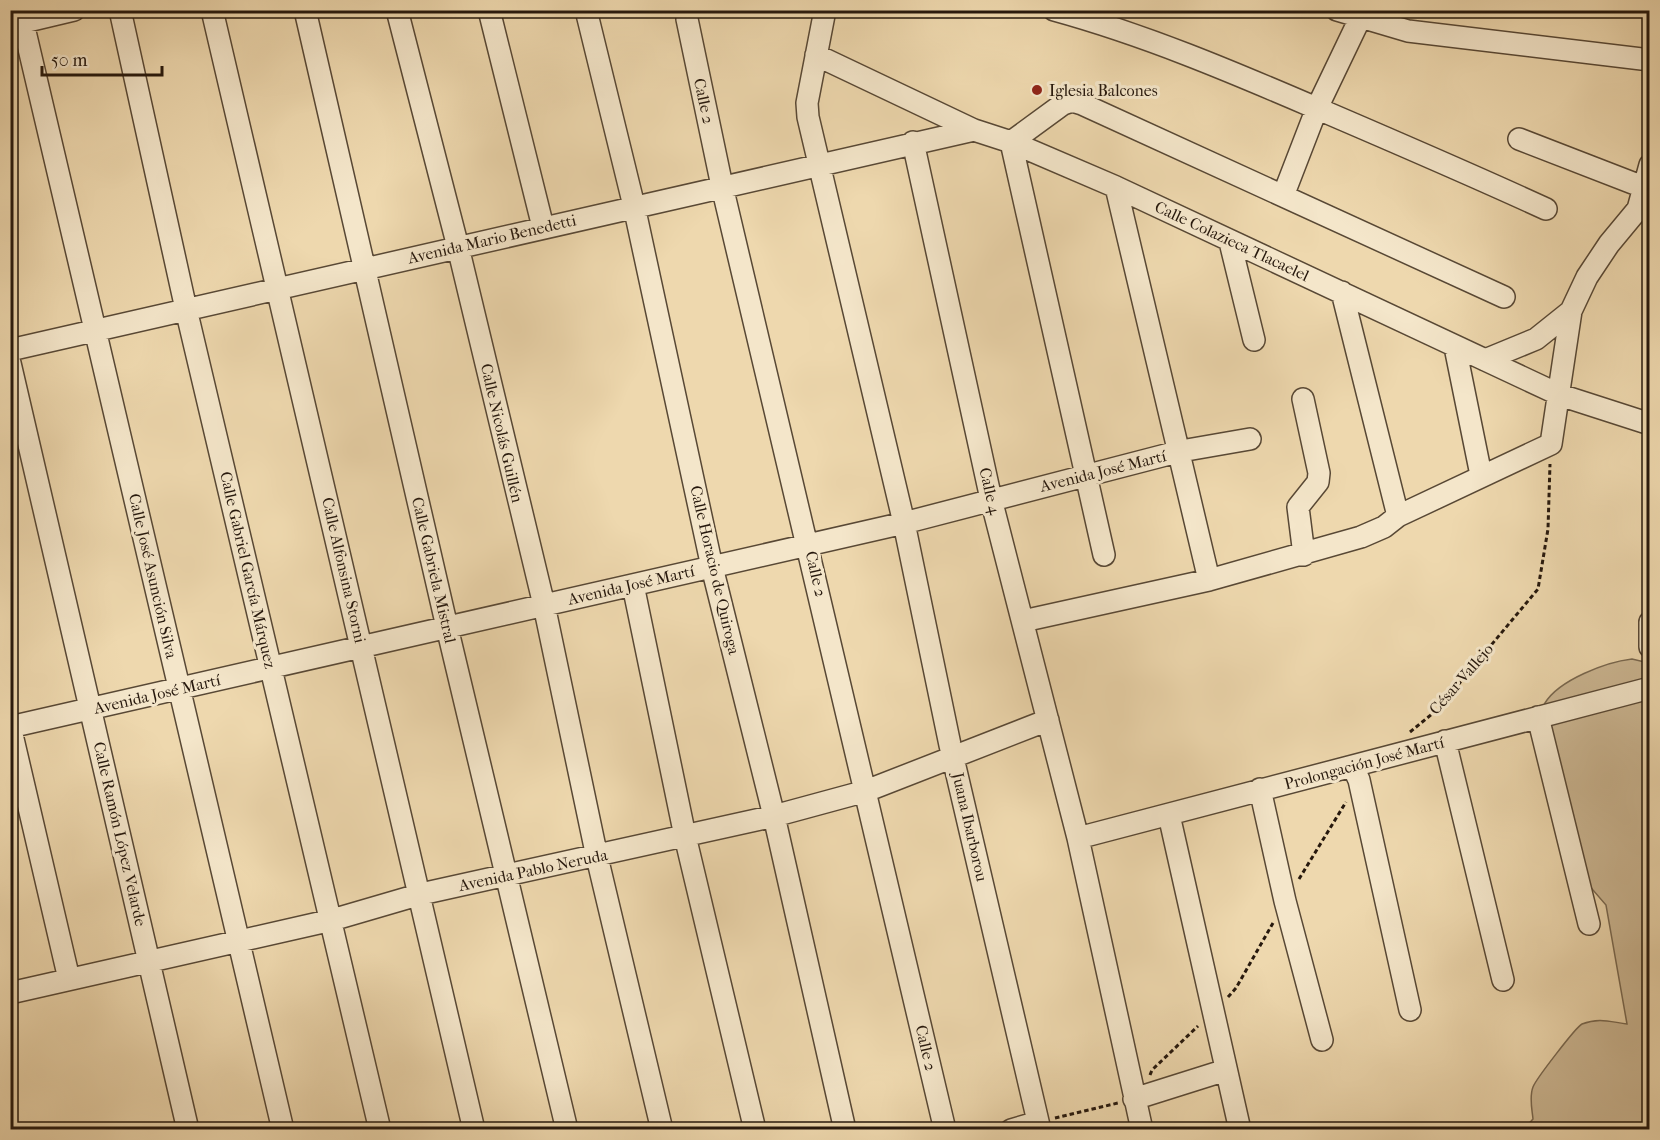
<svg xmlns="http://www.w3.org/2000/svg" width="1660" height="1140" font-family="'IM FELL French Canon',serif">
<rect width="100%" height="100%" fill="#eed8ae"/>
<filter id="stains"><feTurbulence type="fractalNoise" baseFrequency=".00333" numOctaves="4"/><feColorMatrix values="0 0 0 0 .2 0 0 0 0 .09 0 0 0 0 .02 0 0 0 .5 -.17"/></filter>
<radialGradient id="worn" r=".72"><stop offset=".6" stop-color="#630" stop-opacity="0"/><stop offset="1" stop-color="#630" stop-opacity=".3"/></radialGradient>
<!-- green -->
<path fill="#ccb793" stroke="#796850" stroke-width="1.5" d="M1632 659 1649 663V1129L1523 1130 1533 1119C1532 1109 1529 1097 1533 1087 1536 1079 1576 1027 1582 1024 1599 1017 1611 1022 1627 1024L1606 905 1586 882 1540 722C1541 716 1542 708 1545 703 1559 680 1606 662 1632 659Z"/>
<g fill="none" stroke-linecap="round" stroke-linejoin="round">
<defs>
<path id="minor" d="M120 10 186 309 380 1130
M212 10 474 1130
M305 10 447 627 567 1130
M397 10 458 247 544 605 597 857 662 1130
M489 10 543 227
M586 10 634 206 712 567 774 816 845 1130
M825 10 807 103 808 117 904 523 950 745 1040 1130
M1054 10C1145 35 1230 71 1316 108 1393 141 1470 174 1546 209
M1337 10 1408 31 1650 60
M687 19 722 186 945 1130
M23 23 283 1130
M11 25 74 10
M816 55 974 130 1011 142 1116 187 1560 395 1650 424
M1519 139 1643 187
M913 142 991 499 1078 838 1142 1130
M1116 187 1209 580
M1283 196 1317 108 1364 10
M1230 242 1254 340
M1342 292 1398 516
M1455 347 1481 475
M10 350 974 130
M1485 360 1536 339 1571 311
M10 363 188 1130
M1303 399 1319 473 1318 482 1298 507 1304 555
M1104 555 1011 142 1063 104 1072 101 1082 104 1504 297
M633 585 685 836 755 1130
M1023 621 1209 580 1361 537 1384 527 1398 516 1551 444 1571 311 1587 277 1609 244 1638 209 1650 165
M1650 622V647
M1538 717 1589 924
M10 726 69 979
M10 727 904 523 1181 451 1250 439
M1445 741 1503 980
M1353 767 1359 780 1410 1010
M1260 789 1285 901 1322 1040
M1169 815 1240 1130
M1078 838 1650 688
M10 993 332 920 421 894 774 816 866 791 1048 720
M1134 1099 1226 1070
M1011 1130 1038 1122"/>
</defs>
<!-- minor casing -->
<use href="#minor" stroke="#584835" stroke-width="24"/>
<!-- path -->
<path stroke="#26180d" stroke-width="3" stroke-dasharray="4.5 3" stroke-linecap="butt" d="M1410 732 1437 710 1538 589 1548 529 1550 464
M1299 879 1346 802
M1228 997 1236 988 1273 923
M1150 1075 1152 1070 1198 1026
M1055 1118 1118 1103"/>
<!-- minor -->
<use href="#minor" stroke="#f4e6ca" stroke-width="21"/>
</g>
<!-- markers -->
<circle fill="#8f2418" stroke="#f4e6ca" stroke-width="2" cx="1037" cy="90" r="6"/>
<g text-anchor="middle" dominant-baseline="central" stroke-width="6" stroke-linejoin="round" paint-order="stroke">
<!-- poi labels -->
<g font-size="16" fill="#26180d" stroke="#f4e6ca" text-anchor="start">
<text x="1049" y="90">Iglesia Balcones</text>
</g>
<!-- street labels -->
<g font-size="16" fill="#26180d" stroke="#f4e6ca">
<text transform="translate(704 101) rotate(78)">Calle 2</text>
<text transform="translate(492 239) rotate(-13)">Avenida Mario Benedetti</text>
<text transform="translate(1232 241) rotate(25)">Calle Colazieca Tlacaelel</text>
<text transform="translate(502 433) rotate(77)">Calle Nicolás Guillén</text>
<text transform="translate(1103 471) rotate(-14)">Avenida José Martí</text>
<text transform="translate(990 491) rotate(77)">Calle 4</text>
<text transform="translate(248 570) rotate(77)">Calle Gabriel García Márquez</text>
<text transform="translate(344 570) rotate(77)">Calle Alfonsina Storni</text>
<text transform="translate(434 570) rotate(77)">Calle Gabriela Mistral</text>
<text transform="translate(715 570) rotate(77)">Calle Horacio de Quiroga</text>
<text transform="translate(816 574) rotate(77)">Calle 2</text>
<text transform="translate(153 576) rotate(77)">Calle José Asunción Silva</text>
<text transform="translate(631 585) rotate(-13)">Avenida José Martí</text>
<text transform="translate(1461 679) rotate(-49)">César Vallejo</text>
<text transform="translate(157 694) rotate(-13)">Avenida José Martí</text>
<text transform="translate(1364 763) rotate(-15)">Prolongación José Martí</text>
<text transform="translate(970 827) rotate(77)">Juana Ibarborou</text>
<text transform="translate(120 834) rotate(77)">Calle Ramón López Velarde</text>
<text transform="translate(533 870) rotate(-12)">Avenida Pablo Neruda</text>
<text transform="translate(926 1048) rotate(77)">Calle 2</text>
</g>
</g>
<!-- margin -->
<rect width="1660" height="1140" fill="none" stroke="#eed8ae" stroke-width="36"/>
<rect x="12" y="12" width="1636" height="1116" fill="none" stroke="#26180d" stroke-width="3"/>
<rect x="18" y="18" width="1624" height="1104" fill="none" stroke="#26180d" stroke-width="1.5"/>
<!-- scale -->
<path d="M42 66v9h120v-9" fill="none" stroke="#26180d" stroke-width="3"/>
<text x="51" y="66" font-size="18" fill="#26180d" stroke="#f4e6ca" stroke-width="4.5" paint-order="stroke">50 m</text>
<rect width="100%" height="100%" filter="url(#stains)"/>
<rect width="100%" height="100%" fill="url(#worn)"/>
</svg>
